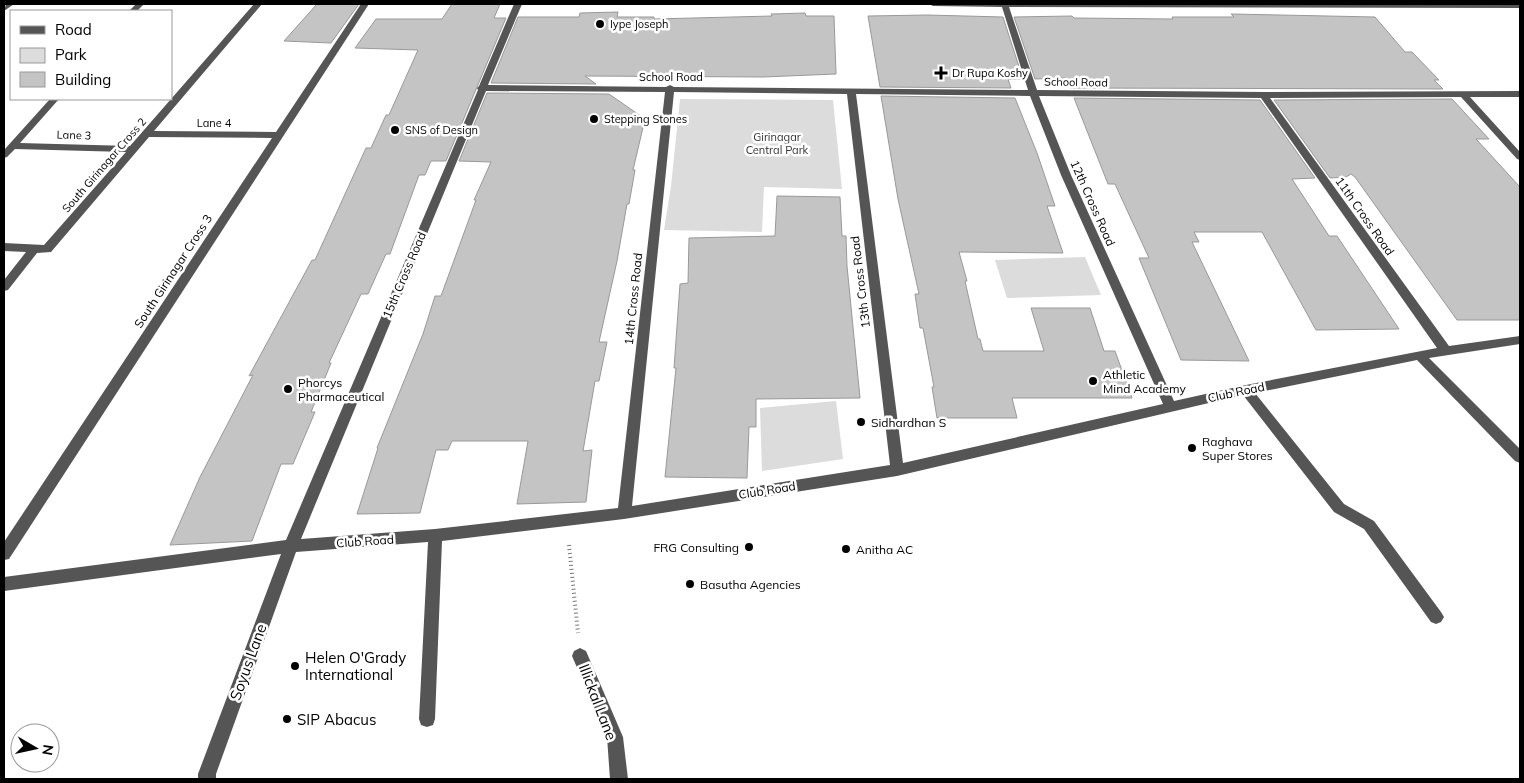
<svg xmlns="http://www.w3.org/2000/svg" width="1524" height="783" font-family="Mulish,sans-serif">
<rect width="100%" height="100%" fill="#fff"/>
<!-- green -->
<path fill="#dcdcdc" d="M680 99 833 100 842 189 764 187 762 232 664 230 671 186Z
M1085 257 1101 295 1007 298 995 260Z
M836 401 843 459 762 471 760 408Z"/>
<!-- building -->
<path fill="#c4c4c4" stroke="#999" d="M317 4H359L331 43 284 41Z
M452 4H500L494 18H506L446 161H431L425 175H419L390 254H386L368 294H361L329 363H331L311 412H315L293 464H281L252 541 170 545 200 477 253 375 249 376 312 260H315L366 148H371L386 115H389L418 50 355 48 376 19H442Z
M618 12 617 17H654V19L772 16 771 14 805 13 806 16H834L836 74 763 77 585 76 596 84 491 83 518 17H579L580 13Z
M1231 14 1375 17 1405 52H1412L1439 80H1434L1443 89 1070 88 1066 78 1035 79 1014 17 1072 16 1074 18 1173 19 1172 17H1234Z
M927 15 1003 17 1023 79H1008L1011 88 880 87 868 16Z
M487 93 609 94 645 119 633 170H635L629 204H627L617 261 599 342H607L599 381H595L583 451 592 450 586 502 517 504 528 441H452L448 450H436L420 513 357 514 378 448H377L423 334 435 296H441L476 200H474L491 162 459 161Z
M881 96 1015 98 1037 153 1055 206H1047L1063 253 959 252 967 281H965L978 339H980L983 351H1044L1031 308H1090L1104 351H1115L1132 398H1012L1017 418H937L932 387H934L923 328H920L915 294H919L898 199Z
M1074 98 1260 100 1315 178 1292 179 1329 236H1337L1399 329 1316 330 1262 232H1194L1199 242H1192L1249 361 1181 360 1139 258H1149L1115 184H1108Z
M1452 99 1489 139H1476L1520 187V320H1457L1355 177 1351 174 1346 177 1330 178 1274 100Z
M777 196 840 197 842 236H846L847 266 860 398 756 399V427H749L747 478 665 477 676 368H674L680 284 688 283 689 238 775 236Z"/>
<g fill="none" stroke-linecap="round" stroke-linejoin="round">
<!-- path -->
<path stroke="#777" stroke-width="4" stroke-dasharray="1 3" stroke-linecap="butt" d="M569 545 578 633"/>
<!-- minor -->
<path fill="#555" fill-rule="evenodd" d="M6 4H14L4 11Z
M136 4H144L137 11H129Z
M254 4H262L154 131 276 132 361 4H369L9 559 4 560V542L272 138 149 137 51 252 37 253 8 290 4 291V280L26 252 4 251V243L44 245 126 152 15 149 7 157 4 158V150L50 99H59L20 143 130 146Z
M514 4H522L488 85 666 87 670 85 674 87 1028 90 1002 7 933 6 929 4H1520V8L1009 7 1037 90 1264 92 1520 91V97H1470L1520 152V160L1517 159 1461 97 1270 98 1449 346 1520 336V344L1429 358 1520 449V463L1515 461 1417 360 1255 393 1344 504 1374 521 1441 612 1444 617 1441 622 1436 624 1431 622 1364 529 1334 512 1243 395 897 476 624 519 442 541 435 719 433 725 427 727 421 725 419 719 428 542 296 552 216 774V779H198V774L281 554 4 591V577L286 540 478 90 477 88 479 86ZM486 91 665 92 618 508 435 529 301 539ZM674 92 847 94 890 465 632 506ZM856 94 1030 96 1061 175 1163 404 903 463ZM1039 96 1261 98 1437 348 1246 385 1174 401 1071 175Z
M580 648 586 651 623 737 628 779H610L607 737 572 656 574 651Z"/>
</g>
<!-- markers -->
<g fill="#000" stroke="#fff" stroke-width="2">
<circle cx="600" cy="24" r="5"/>
<path d="M938.5 65.5h5v5h5v5h-5v5h-5v-5h-5v-5h5z"/>
<circle cx="594" cy="119" r="5"/>
<circle cx="395" cy="130" r="5"/>
<circle cx="1093" cy="381" r="5"/>
<circle cx="288" cy="389" r="5"/>
<circle cx="861" cy="422" r="5"/>
<circle cx="1192" cy="448" r="5"/>
<circle cx="749" cy="547" r="5"/>
<circle cx="846" cy="549" r="5"/>
<circle cx="690" cy="584" r="5"/>
<circle cx="295" cy="666" r="5"/>
<circle cx="287" cy="719" r="5"/>
</g>
<g text-anchor="middle" dominant-baseline="central" stroke-width="5" stroke-linejoin="round" paint-order="stroke">
<!-- far-poi labels -->
<g font-size="11" fill="#000" stroke="#fff" text-anchor="start">
<text x="610" y="24">Iype Joseph</text>
<text x="952" y="73">Dr Rupa Koshy</text>
<text x="604" y="119">Stepping Stones</text>
<text x="405" y="130">SNS of Design</text>
</g>
<!-- far-street labels -->
<g font-size="11" fill="#000" stroke="#fff">
<text x="671" y="77">School Road</text>
<text transform="translate(1076 82) rotate(1)">School Road</text>
<text x="214" y="123">Lane 4</text>
<text transform="translate(74 135) rotate(2)">Lane 3</text>
<text transform="translate(104 165) rotate(-49)">South Girinagar Cross 2</text>
</g>
<!-- far-park labels -->
<g font-size="11" fill="#333" stroke="#fff">
<text x="777" y="137">Girinagar<tspan x="777" dy="13">Central Park</tspan></text>
</g>
<!-- street labels -->
<g font-size="12" fill="#000" stroke="#fff">
<text transform="translate(1093 203) rotate(66)">12th Cross Road</text>
<text transform="translate(1365 216) rotate(55)">11th Cross Road</text>
<text transform="translate(173 271) rotate(-57)">South Girinagar Cross 3</text>
<text transform="translate(404 275) rotate(-67)">15th Cross Road</text>
<text transform="translate(860 282) rotate(-97)">13th Cross Road</text>
<text transform="translate(633 299) rotate(-84)">14th Cross Road</text>
<text transform="translate(1236 392) rotate(-12)">Club Road</text>
<text transform="translate(767 490) rotate(-9)">Club Road</text>
<text transform="translate(365 541) rotate(-4)">Club Road</text>
</g>
<!-- poi labels -->
<g font-size="12" fill="#000" stroke="#fff" text-anchor="start">
<text x="1103" y="374">Athletic<tspan x="1103" dy="14">Mind Academy</tspan></text>
<text x="298" y="382">Phorcys<tspan x="298" dy="14">Pharmaceutical</tspan></text>
<text x="871" y="422">Sidhardhan S</text>
<text x="1202" y="441">Raghava<tspan x="1202" dy="14">Super Stores</tspan></text>
<text x="739" y="547" text-anchor="end">FRG Consulting</text>
<text x="856" y="549">Anitha AC</text>
<text x="700" y="584">Basutha Agencies</text>
</g>
<!-- near-poi labels -->
<g font-size="15" fill="#000" stroke="#fff" text-anchor="start">
<text x="305" y="657">Helen O'Grady<tspan x="305" dy="17">International</tspan></text>
<text x="297" y="719">SIP Abacus</text>
</g>
<!-- near-street labels -->
<g font-size="15" fill="#000" stroke="#fff">
<text transform="translate(248 662) rotate(-70)">Soyus Lane</text>
<text transform="translate(598 702) rotate(69)">Illickal Lane</text>
</g>
</g>
<!-- border -->
<rect width="1524" height="783" fill="none" stroke="#000000" stroke-width="10"/>
<!-- legend -->
<rect x="10" y="10" width="162" height="90" fill="#ffffff" stroke="#999999"/>
<rect x="20" y="26" width="25" height="8" fill="#555555" stroke="#999999"/>
<text x="55" y="35" font-size="15" fill="#000000">Road</text>
<rect x="20" y="48" width="25" height="15" fill="#dcdcdc" stroke="#999999"/>
<text x="55" y="60" font-size="15" fill="#000000">Park</text>
<rect x="20" y="72" width="25" height="15" fill="#c4c4c4" stroke="#999999"/>
<text x="55" y="85" font-size="15" fill="#000000">Building</text>
<!-- north arrow -->
<g transform="translate(35 748) rotate(99)"><circle r="24" fill="#ffffff" stroke="#999999"/>
<path d="M0-4L9 19L0 12L-9 19Z" fill="#000000"/>
<text y="-8" font-size="14" font-weight="bold" text-anchor="middle" fill="#000000">N</text>
</g>
</svg>
